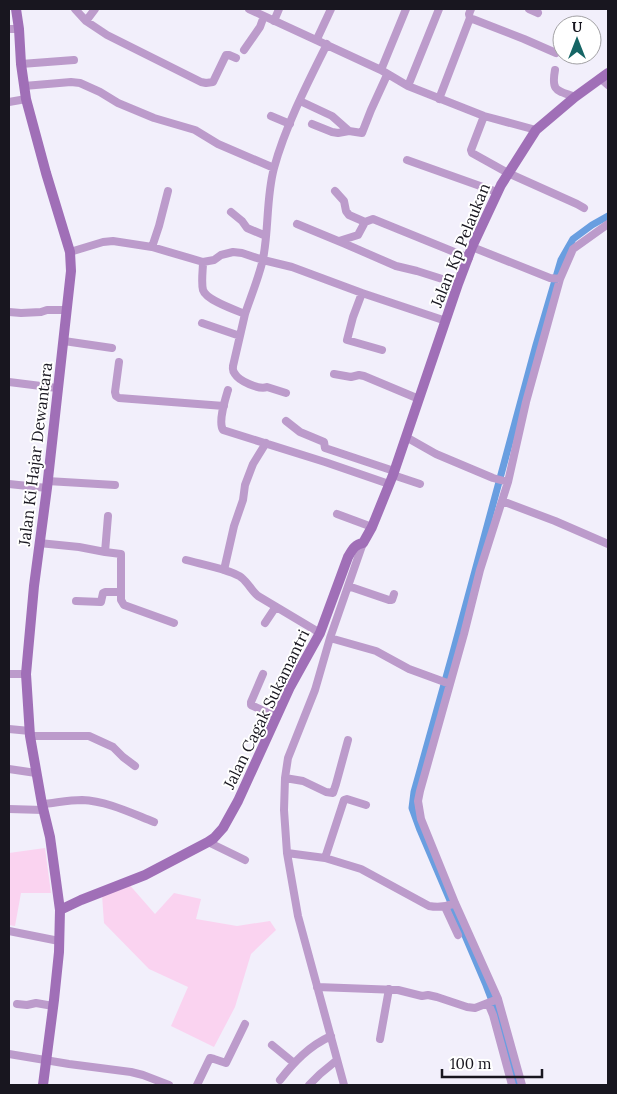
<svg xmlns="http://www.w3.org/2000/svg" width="617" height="1094" font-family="Lora,serif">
<rect width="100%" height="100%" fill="#f2effb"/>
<!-- green -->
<path fill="#fad3f0" d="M45 848 51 893H21L15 926 9 925V853Z
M127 882 155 914 174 893 201 899 196 919 237 926 270 921 276 930 251 954 235 1007 214 1047 171 1026 188 987 149 969 104 923 102 895Z"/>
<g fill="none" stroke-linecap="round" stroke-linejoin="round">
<!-- canal -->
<path stroke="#699ee0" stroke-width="7" d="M517 1085 499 1019 486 985 420 830 412 808 414 792 452 656 536 345 561 260 573 239 592 225 608 216"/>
<!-- street -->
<path stroke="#bc9bcb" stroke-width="8" d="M75 9 86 21 107 35 201 82 206 83 213 82 226 55H229L236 58
M249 9 381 70 408 86 484 116 536 130
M529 9 538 13
M470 18 524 39 556 53
M86 21 95 9
M274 21 279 9
M9 29H19
M317 39 331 9
M244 50 260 27 264 16
M21 64 74 60
M381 70 406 9
M555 70C551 92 557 90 575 97
M600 78 608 85
M24 86 71 82 80 83 100 92 118 103 154 118 195 130 218 144 274 168
M408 86 439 9
M439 99 470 18 469 14 471 9
M300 101 332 116 349 131
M9 102 26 99
M271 116 290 124
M484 116 471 150 472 153 508 173 577 204 584 208
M312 124 332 132 338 133 349 131 362 133 371 110 387 75
M407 160 497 192
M335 191 344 201 346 211 349 215 365 222
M231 212 242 221 247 228 266 236
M297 224 343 243 396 266 417 271 458 284
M339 241 358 235 365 222 373 219 469 258
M152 247 159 226 168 191
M472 247 550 278 560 279
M70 252 103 242 113 241 152 247 203 262 214 260 221 255 233 252 242 253 263 260 292 267 362 293 446 321
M203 262C203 270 201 282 203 290 206 300 235 310 245 314L233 366C233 370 232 370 235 374 239 381 259 390 267 387L286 393
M362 293 353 317 347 340 382 350
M9 312 21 313 41 312 47 310H66
M245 314C251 296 259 277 263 259 269 229 266 198 274 168 285 127 308 82 327 44
M202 323 240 336
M64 341 112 348
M119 362 115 392 116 396 119 398 224 406
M334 374 351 377 359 375 364 376 419 399
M9 382 57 388
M228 390C225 400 218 422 223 430L325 462 389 484
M286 421 300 432 324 442 325 448 394 471
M406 437 436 454 493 478 508 482
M393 475 420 484
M47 481 115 485
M9 484 47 488
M502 501 555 521 608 544
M337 514 372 527
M39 543 79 547 105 552 108 516
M105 552 121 554V600L124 605 174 623
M186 560C200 564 233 570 242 578 248 583 252 591 258 596L320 633
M224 570 234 526 243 500 245 485 253 464 266 443
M348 586 389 600H392L394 594
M76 601 101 602 103 593 105 592H121
M265 623 275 608
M330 638 376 651 409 669 450 684
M9 674H26
M263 674 251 702V705L277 717
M9 729 30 731
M30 736H89L113 747 123 757 135 766
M9 769 36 773
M285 778 303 781 326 792 333 793 336 784 348 740
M42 804C55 803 68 800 82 800 107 801 131 813 154 822
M9 809 43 810
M208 842 245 860
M287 853 325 858 361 869 429 906C439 908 446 907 455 903
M325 858 344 800 347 799 366 805
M445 907 458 935
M9 931 59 941
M317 987 398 990 422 996 428 995 437 997 467 1007 475 1008 498 999
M488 1003 493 1015 512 1085
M17 1004 27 1005 36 1003 53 1006
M380 1039 389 989
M272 1045 294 1063
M9 1054 69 1064 131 1072 143 1075 169 1085
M280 1080C294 1062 309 1046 331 1036
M197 1085 210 1058 214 1059 226 1063 245 1024
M309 1085 320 1074 337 1060
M344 1085 298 916 287 853 284 810 285 778 288 758 315 690 330 638 363 543
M522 1085 498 999 455 903 421 819 418 801 420 791 464 634 480 570 508 482 526 402 560 279 573 249 608 224"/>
<!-- secondary -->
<path stroke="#a06fb7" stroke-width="10" d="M16 9 19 29 21 64 26 99 46 173 70 252 71 271 47 488 34 586 26 674 30 736 42 804 50 837 60 910 59 952 54 1000 43 1085
M60 910 81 900 145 875 208 842 214 838 223 828 238 801 290 687 320 633 348 557C352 550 355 544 363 543L372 527 393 475 458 284 472 247 501 185 536 130 575 97 608 73"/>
</g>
<g text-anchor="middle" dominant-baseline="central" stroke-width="4" stroke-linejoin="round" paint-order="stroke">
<!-- street labels -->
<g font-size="16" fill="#18161f" stroke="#fff">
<text transform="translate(460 245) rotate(-68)">Jalan Kp Pelaukan</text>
<text transform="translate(35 454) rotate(-83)">Jalan Ki Hajar Dewantara</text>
<text transform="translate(266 709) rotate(-64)">Jalan Cagak Sukamantri</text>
</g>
</g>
<!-- border -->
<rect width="617" height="1094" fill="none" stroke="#18161f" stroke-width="20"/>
<!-- north arrow -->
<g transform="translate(577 40)"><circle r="24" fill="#ffffff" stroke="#a3a2a5"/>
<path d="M0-4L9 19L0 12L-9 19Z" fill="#166565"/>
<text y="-8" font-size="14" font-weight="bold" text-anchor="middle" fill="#18161f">U</text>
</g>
<!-- scale -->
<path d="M442 1069v8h100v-8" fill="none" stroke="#18161f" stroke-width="2.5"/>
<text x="450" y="1069" font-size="15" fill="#18161f" stroke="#ffffff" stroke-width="4" paint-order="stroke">100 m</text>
</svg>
